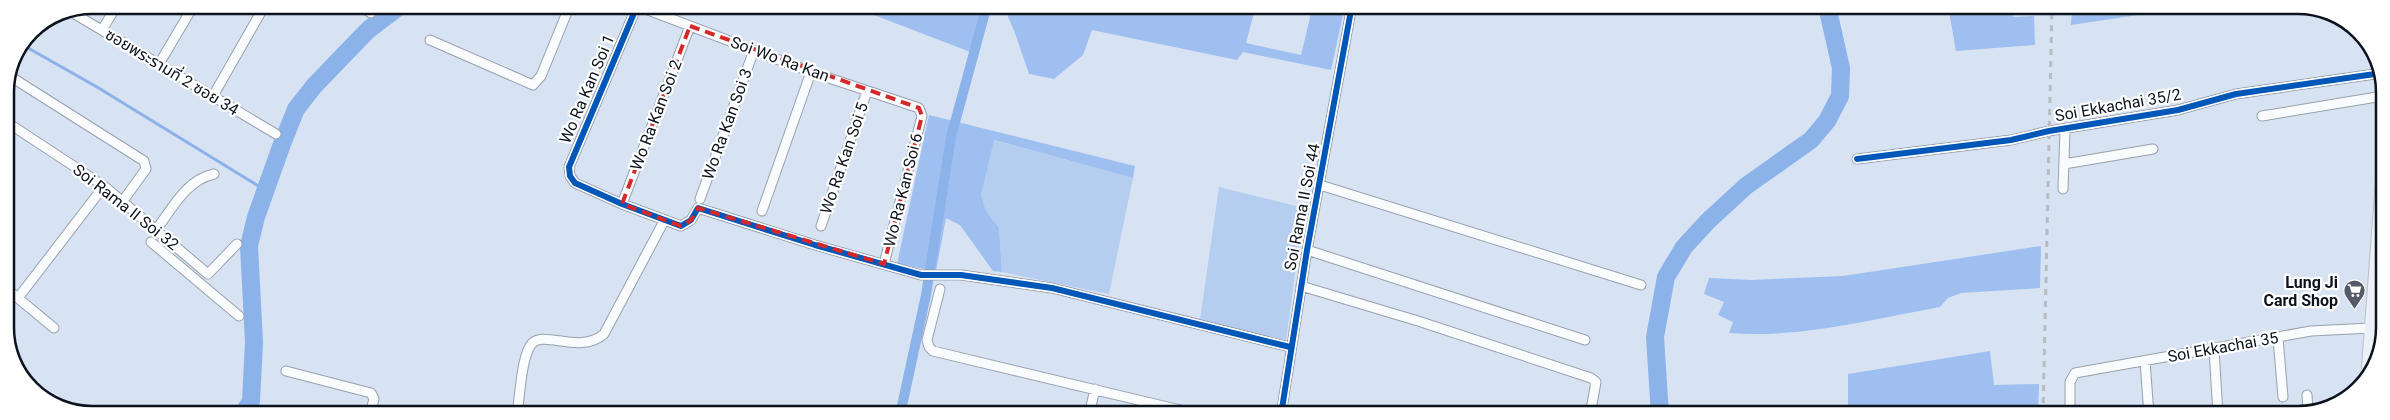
<svg xmlns="http://www.w3.org/2000/svg" width="2390" height="420" font-family="Roboto,'Noto Sans Thai',sans-serif">
<rect width="100%" height="100%" fill="#d7e2f2"/>
<!-- green -->
<path fill="#b5cdef" d="M993 140 1133 178 1109 294 1002 272 999 228 986 211 981 195Z
M1219 187 1304 208 1286 340 1200 320Z"/>
<!-- forest -->
<path fill="#9ebfef" d="M848 5H982L973 53Z
M1003 5H1256L1246 43 1301 55 1313 5H1345L1331 70 1243 52 1237 60 1092 30 1083 55 1054 79 1029 74 1015 33Z
M1948 6H2010L2013 17 2034 16 2035 45 1956 51Z
M2072 6H2159L2158 12 2071 25Z
M929 115 1135 166 1133 178 994 140 981 195 986 211 999 228 1002 272 993 271 960 225 946 218 936 271 897 264Z
M2041 246 2040 288 1961 293 1948 298 1940 307C1873 319 1797 339 1729 333L1733 322 1718 315 1724 302 1704 294 1709 278 1752 280 1843 276Z
M1990 351 1994 385 2039 384 2038 415H1848V374Z"/>
<g fill="none" stroke-linecap="round" stroke-linejoin="round">
<!-- stream -->
<path stroke="#8cb2ea" stroke-width="3" d="M21 44 97 87 265 190"/>
<!-- canal -->
<path stroke="#8cb2ea" stroke-width="10" d="M900 415 926 295 951 137 987 5"/>
<!-- river -->
<path stroke="#8cb2ea" stroke-width="18" d="M243 414 251 401 254 342 249 246 256 217 282 144 296 109 314 86 368 30 401 5
M1660 415 1655 337 1666 277 1684 247 1708 221 1746 186 1811 140 1827 121 1840 96 1841 68 1827 6"/>
<defs>
<path id="minor" d="M358 5 371 13
M635 5 811 72 919 108 922 116 884 264
M637 6 569 167 570 176 575 183 622 204 681 226 691 220 698 208 815 245 921 275H961L1052 288 1290 347
M68 10 276 134
M102 30 117 5
M430 40 533 85 541 76 570 5
M159 64 194 5
M8 75 144 161 146 169 122 202
M213 96 265 5
M2262 116 2383 96
M5 121 104 186 208 274 237 244
M1857 159 2011 140 2049 131 2178 110 2236 94 2382 73
M2064 164 2153 149
M1320 185 1641 285
M2063 189 2065 130
M700 199 754 50
M622 204 690 26
M762 211 811 72
M821 226 867 91
M156 230C172 209 186 180 214 174
M151 242 239 316
M1307 250 1585 340
M1301 286 1418 321 1591 378 1596 382 1590 415
M7 289 54 328
M940 289 927 340 929 347 933 351 1201 415
M18 298 104 186
M2278 338 2283 397
M2214 349 2218 415
M2145 361 2149 415
M286 371 371 393 374 399 370 414
M2307 395 2308 411
M517 414C520 396 521 362 530 346 541 327 578 356 604 334L664 221
M1089 415 1095 389
M1281 415 1307 250 1352 5
M2070 415V382L2075 373 2311 331 2371 328"/>
<path id="primary" d="M2369 367 2384 167"/>
</defs>
<!-- minor casing -->
<use href="#minor" stroke="#99a1ad" stroke-width="11"/>
<!-- primary casing -->
<use href="#primary" stroke="#bcc1c9" stroke-width="16"/>
<!-- minor -->
<use href="#minor" stroke="#f9fbfd" stroke-width="9"/>
<!-- primary -->
<use href="#primary" stroke="#ecf0f7" stroke-width="14"/>
<!-- rail -->
<path stroke="#b8bbbf" stroke-width="3" stroke-dasharray="6 6" stroke-linecap="butt" d="M2043 415 2052 6"/>
<defs>
<path id="cycleway" d="M637 6 569 167 570 176 575 183 622 204 681 226 691 220 698 208 815 245 921 275H961L1052 288 1290 347
M1857 159 2011 140 2049 131 2178 110 2236 94 2382 73
M1281 415 1307 250 1352 5"/>
</defs>
<!-- cycleway casing -->
<use href="#cycleway" stroke="#fff" stroke-width="9"/>
<!-- cycleway -->
<use href="#cycleway" stroke="#0057b8" stroke-width="6"/>
</g>
<!-- marked area -->
<path fill="none" stroke="#d62828" stroke-width="4" stroke-dasharray="10 6" stroke-linejoin="round" d="M690 26 919 108 922 116 884 264 698 208 691 220 681 226 622 204Z"/>
<!-- icons -->
<defs>
<symbol id="supermarket-pin" viewBox="-11 -11 22 30"><path d="M0 17L-7.5 6A9.5 9.5 0 1 1 7.5 6Z" fill="#535b68" stroke="#fff"/><path d="M-6-5.5h2.5l.6 2H6L4.5 2H-2.5L-4.4-4H-6ZM-1.5 3.2a1.3 1.3 0 1 0 .1 0ZM3 3.2a1.3 1.3 0 1 0 .1 0Z" fill="#fff"/></symbol>
</defs>
<g fill-rule="evenodd">
<use href="#supermarket-pin" x="2342" y="278" width="25" height="34"/>
</g>
<g text-anchor="middle" dominant-baseline="central" stroke-width="4.5" stroke-linejoin="round" paint-order="stroke">
<!-- street labels -->
<g font-size="16" fill="#0c131d" stroke="#fff">
<text transform="translate(780 59) rotate(20)">Soi Wo Ra Kan</text>
<text transform="translate(172 72) rotate(31)">ซอยพระรามที่ 2 ซอย 34</text>
<text transform="translate(587 89) rotate(-67)">Wo Ra Kan Soi 1</text>
<text transform="translate(2118 105) rotate(-10)">Soi Ekkachai 35/2</text>
<text transform="translate(656 115) rotate(-69)">Wo Ra Kan Soi 2</text>
<text transform="translate(727 124) rotate(-70)">Wo Ra Kan Soi 3</text>
<text transform="translate(844 158) rotate(-71)">Wo Ra Kan Soi 5</text>
<text transform="translate(903 190) rotate(-76)">Wo Ra Kan Soi 6</text>
<text transform="translate(126 207) rotate(38)">Soi Rama II Soi 32</text>
<text transform="translate(1302 207) rotate(-79)">Soi Rama II Soi 44</text>
<text transform="translate(2223 347) rotate(-10)">Soi Ekkachai 35</text>
</g>
<!-- poi labels -->
<g font-size="16" font-weight="bold" fill="#0c131d" stroke="#fff" text-anchor="end">
<text x="2338" y="282">Lung Ji<tspan x="2338" dy="18">Card Shop</tspan></text>
</g>
</g>
<!-- crop -->
<path d="M0 0H2390V420H0ZM92 14H2298A78 78 0 0 1 2376 92V328A78 78 0 0 1 2298 406H92A78 78 0 0 1 14 328V92A78 78 0 0 1 92 14Z" fill="#fff" fill-rule="evenodd"/>
<path fill="none" stroke="#0c131d" stroke-width="2.5" d="M92 14H2298A78 78 0 0 1 2376 92V328A78 78 0 0 1 2298 406H92A78 78 0 0 1 14 328V92A78 78 0 0 1 92 14Z"/>
</svg>
